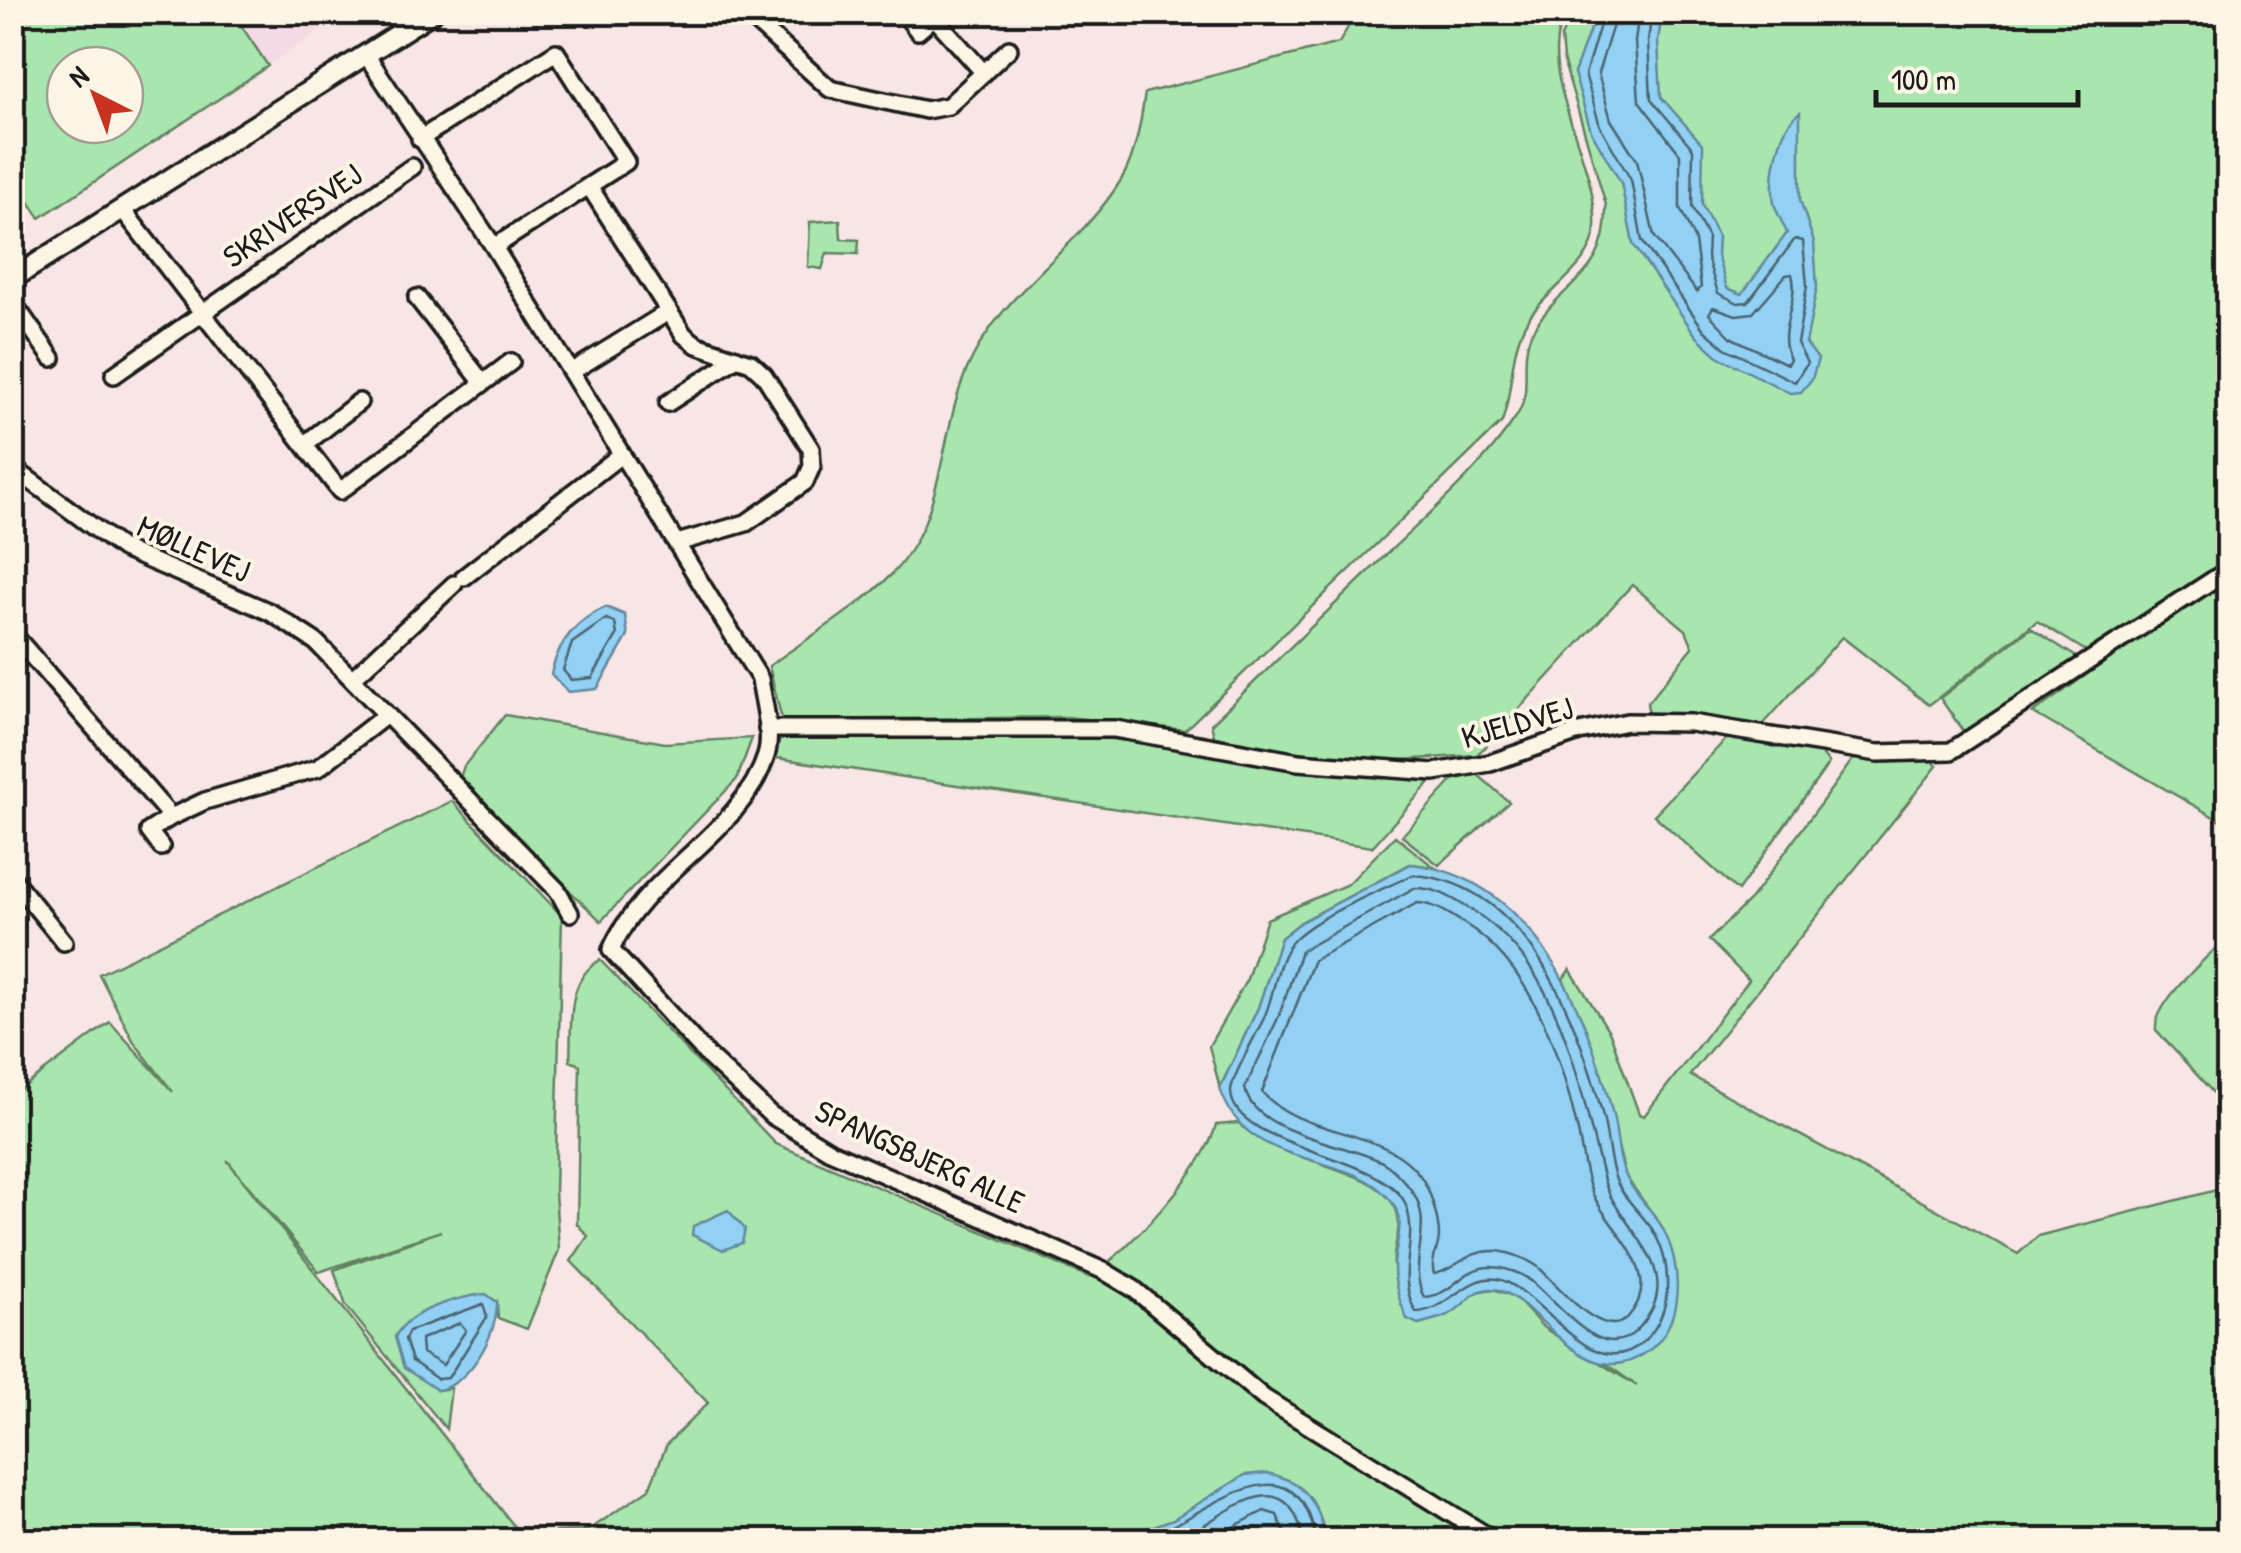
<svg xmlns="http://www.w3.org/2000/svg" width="2241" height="1553" font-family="'Patrick Hand',sans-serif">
<rect width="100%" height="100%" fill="#f8e5e5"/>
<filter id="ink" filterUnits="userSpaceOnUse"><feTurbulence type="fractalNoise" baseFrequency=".01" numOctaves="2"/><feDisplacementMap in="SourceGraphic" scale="20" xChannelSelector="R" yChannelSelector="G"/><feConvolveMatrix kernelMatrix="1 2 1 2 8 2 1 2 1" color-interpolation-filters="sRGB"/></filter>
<g filter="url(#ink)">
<!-- built -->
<path fill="#f5dae5" d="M237 13H347L268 65Z"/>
<!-- green -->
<path fill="#a9e6ad" stroke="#628164" stroke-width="2.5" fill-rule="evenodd" d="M12 13H233L268 66 40 218 21 190 13 194ZM65 65H125V125H65Z
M1356 13H1566C1531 68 1599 161 1595 228 1593 267 1547 289 1528 319 1509 349 1514 388 1502 422L1185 730 1068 717 782 720 769 666C809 637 857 609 891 575 945 521 939 434 967 369 1000 292 1078 250 1121 180 1136 155 1141 121 1145 93L1339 43Z
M1571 13H2228V825L2033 713 2104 662 2037 621 1929 705 1842 637 1760 728 1649 714 1647 703 1693 647 1686 630 1632 585 1477 755 1368 762 1215 740 1211 724C1271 666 1331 608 1391 550 1434 509 1483 467 1516 417 1535 389 1517 358 1533 330 1564 278 1608 279 1606 205L1563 59 1561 37Z
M840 220 841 239 859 240 858 254 827 253 822 269 808 267 810 222Z
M2031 628 2081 660 1965 734 1940 698Z
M505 715 665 743 752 738 737 779 601 921 458 783 464 766Z
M1050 731 1431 781 1372 847 777 758 774 750 783 735Z
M1729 736 1818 750 1829 763 1738 891 1654 815Z
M1853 759 1932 760 1937 766 1690 1075 2018 1254 2038 1236 2228 1187V1540H556L555 1532 589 1530 649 1489 667 1444 708 1403 571 1261 588 1236 577 1224 580 1065 570 1061C572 1025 565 980 600 960L776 1144 1089 1277C1127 1252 1204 1170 1216 1125L1239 1123C1275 1162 1374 1166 1394 1205 1406 1228 1391 1245 1394 1266 1397 1284 1411 1306 1419 1324L1450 1314 1476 1292 1493 1289 1514 1296 1544 1328 1637 1386 1606 1364 1649 1350 1667 1328 1662 1227 1626 1177 1591 1044 1563 979 1570 969 1610 1033 1639 1114 1644 1116 1749 980 1709 940 1751 899Z
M1477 774 1509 802 1439 865 1402 836 1453 780Z
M452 801 562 916 555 1192 559 1250 527 1329 498 1318 497 1302 437 1390 451 1388 446 1429 346 1306 334 1270 441 1231 319 1272 227 1160 525 1540H13V1095L110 1022 173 1092 134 1042 99 974Z
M1395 836 1434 867 1410 864 1301 922 1281 938 1258 1008 1220 1088 1209 1046 1247 979 1267 919 1348 884Z
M2228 936V1109L2156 1030C2153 1003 2209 956 2228 936Z"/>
<!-- water -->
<path fill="#92d1f3" stroke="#63899d" stroke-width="2.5" d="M1596 13H1662L1658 41 1661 97 1703 145 1702 205 1718 237 1717 255 1727 288 1742 294 1787 233C1783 223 1776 212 1774 203 1770 176 1778 127 1800 112V200L1814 242 1817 287 1806 343 1818 359 1812 379 1801 392 1790 393 1719 357 1696 336 1633 244 1621 183 1591 131 1574 73Z
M606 607 625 615 628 636 597 689 568 692 551 674C558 642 576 620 606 607Z
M1411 864C1533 877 1585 1007 1612 1111 1618 1132 1617 1159 1627 1178 1635 1196 1653 1210 1662 1227 1683 1265 1685 1324 1647 1352 1580 1400 1535 1290 1492 1289 1472 1288 1464 1308 1448 1315 1439 1319 1428 1321 1418 1324L1407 1319C1400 1302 1394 1286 1394 1267 1394 1244 1408 1222 1391 1201 1348 1147 1247 1174 1220 1088L1258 1008 1281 938 1301 922Z
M728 1210 745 1229 742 1243 723 1250 692 1235 693 1226Z
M486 1294 497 1302C498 1333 469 1386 437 1390L404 1368 395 1337C408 1310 458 1297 486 1294Z
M1267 1473C1305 1481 1319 1503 1326 1540H1116L1173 1519 1245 1475Z"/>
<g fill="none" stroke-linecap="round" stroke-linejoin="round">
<!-- shore -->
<path stroke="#4b6472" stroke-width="2.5" d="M1604 12 1585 74 1600 126 1631 180 1642 241 1704 330 1725 348 1795 382 1807 363 1797 343 1807 286 1803 241 1795 239 1748 302 1738 303 1718 293 1707 257 1708 238 1692 207 1693 149 1651 99 1648 41 1652 12
M1617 12 1598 73 1611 120 1637 160 1654 236 1697 292 1701 287 1695 241 1680 208V154L1639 101 1635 41 1639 12
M1792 274C1800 302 1775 330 1790 359L1787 364 1732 338 1709 314 1713 307 1736 315 1753 313 1786 275Z
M606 619 615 623 617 635 592 678 571 680 563 670 572 643Z
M1412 875C1527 881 1577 1019 1602 1113 1608 1134 1608 1159 1616 1180 1623 1198 1641 1213 1652 1229 1672 1262 1675 1312 1644 1341 1592 1390 1541 1288 1498 1279 1467 1273 1448 1311 1416 1312 1393 1272 1422 1239 1404 1201 1380 1154 1229 1147 1231 1090 1232 1076 1256 1035 1263 1020 1274 998 1276 961 1292 942 1315 916 1380 891 1412 875Z
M1414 888C1437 888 1450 897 1470 909 1563 966 1578 1084 1604 1180 1616 1227 1693 1270 1638 1329 1598 1372 1550 1287 1520 1274 1462 1250 1463 1295 1424 1297 1406 1264 1436 1225 1412 1191 1405 1182 1394 1169 1384 1163 1351 1144 1252 1134 1245 1088L1279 1016 1301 951Z
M1417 903C1436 904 1449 914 1465 924 1530 964 1559 1051 1576 1123 1582 1145 1583 1169 1591 1190 1605 1228 1669 1272 1628 1317 1603 1345 1556 1282 1538 1267 1528 1259 1509 1252 1496 1251 1467 1249 1455 1271 1434 1274 1430 1261 1438 1250 1439 1237 1439 1223 1434 1204 1429 1192 1402 1124 1305 1142 1262 1092L1314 960Z
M483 1304 487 1317 448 1378 437 1379 412 1361 405 1339 409 1331Z
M460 1323 466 1330 443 1365 422 1353 421 1339Z
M1144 1540C1201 1519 1296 1427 1316 1540
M1179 1540C1220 1519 1288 1453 1303 1540
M1208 1540 1264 1511 1277 1515 1288 1540"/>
<defs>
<path id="minor" d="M745 12 830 89 926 110 948 106 1009 49
M903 12 918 31 934 17 984 73
M367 56 494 247 760 679C763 701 773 734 766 756 742 833 643 874 611 950L708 1056 771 1115 830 1151 1104 1271 1134 1289 1264 1398 1494 1540
M420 139 556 52 626 162 494 247
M589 186 684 335 697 345 751 363 764 375 811 449 812 466 805 482 746 523 677 543
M123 210 340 491 511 362
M417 298 483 383
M12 301 52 358
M571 372 668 312
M114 375 412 167
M668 403 737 358
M305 444 359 402
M12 467 123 549 270 612 316 642 558 891 570 913
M464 577 622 454
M12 633 171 817 205 801 318 768 385 716
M353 678 454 584
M767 729H1115L1298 762 1434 772 1490 763 1579 732 1627 722 1691 723 1878 753 1951 751 2228 570
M161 847 149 831 171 817
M12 878 64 942"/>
<path id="tertiary" d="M12 279 433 12"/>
</defs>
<!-- minor casing -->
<use href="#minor" stroke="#1c1c1c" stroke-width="22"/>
<!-- tertiary casing -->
<use href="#tertiary" stroke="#1c1c1c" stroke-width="25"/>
<!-- minor -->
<use href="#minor" stroke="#fcf5e5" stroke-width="15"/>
<!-- tertiary -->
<use href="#tertiary" stroke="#fcf5e5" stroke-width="18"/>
</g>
</g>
<g text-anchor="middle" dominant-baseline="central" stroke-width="8" stroke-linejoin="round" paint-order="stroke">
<!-- street labels -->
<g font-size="32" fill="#1c1c1c" stroke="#fcf5e5">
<text transform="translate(292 215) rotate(-34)">SKRIVERSVEJ</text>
<text transform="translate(194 548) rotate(24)">MØLLEVEJ</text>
<text transform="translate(1517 722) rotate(-16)">KJELDVEJ</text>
<text transform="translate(920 1156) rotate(25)">SPANGSBJERG ALLE</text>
</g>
</g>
<!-- margin -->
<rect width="2241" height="1553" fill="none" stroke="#fcf5e5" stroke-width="50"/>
<rect x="25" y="25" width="2191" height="1503" fill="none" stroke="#1c1c1c" stroke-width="4" filter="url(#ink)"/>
<!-- north arrow -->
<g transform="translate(95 95) rotate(318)"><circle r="48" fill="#fcf5e5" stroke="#a29e95" stroke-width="2.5"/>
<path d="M0-8L18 38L0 25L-18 38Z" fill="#c8321e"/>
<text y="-15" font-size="28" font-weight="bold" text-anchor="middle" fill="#1c1c1c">N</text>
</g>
<!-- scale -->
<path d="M1876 90v15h202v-15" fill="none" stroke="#1c1c1c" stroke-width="5"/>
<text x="1891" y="90" font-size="30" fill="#1c1c1c" stroke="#fcf5e5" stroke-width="8" paint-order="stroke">100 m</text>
</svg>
